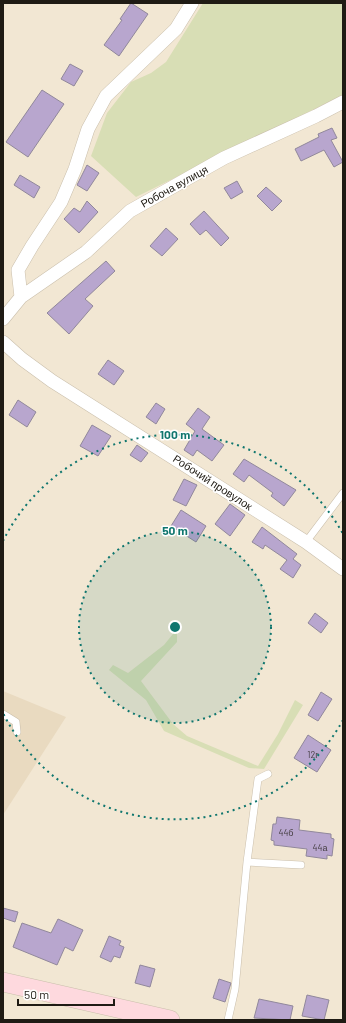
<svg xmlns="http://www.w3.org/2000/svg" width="346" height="1023" font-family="Barlow,sans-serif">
<rect width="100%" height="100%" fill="#f2e7d3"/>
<!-- built -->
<path fill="#e9dac0" d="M3 691 66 717 3 815Z"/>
<!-- green -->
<path fill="#d8deb5" d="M203 3H343V95L136 197 91 156 107 113 131 82 151 73 166 62Z
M177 629V642L141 681 173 724 187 736 258 766 278 734 295 700 303 705 264 769 249 768 164 731 146 700 109 670 113 665 128 673 164 645Z"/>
<!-- building -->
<path fill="#b8a6ce" stroke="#91889b" d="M131 3 148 14 119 56 104 45 122 20 120 19Z
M70 64 83 71 74 86 61 79Z
M42 90 64 104 28 157 6 142Z
M332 128 337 138 331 140 343 162 334 167 324 150 301 161 295 149 319 137 318 134Z
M87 165 99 173 87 191 77 185Z
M20 175 40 187 34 198 14 185Z
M237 181 243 192 231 199 224 188Z
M266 187 282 201 272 211 257 196Z
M87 201 98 212 79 233 64 219 74 208 80 212Z
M204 211 229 238 221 246 206 230 200 235 190 224Z
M166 228 178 239 162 256 150 246Z
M106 261 115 271 85 299 93 306 69 334 47 313Z
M108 360 124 371 114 385 98 374Z
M18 400 36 412 27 427 9 415Z
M156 403 165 409 156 424 146 417Z
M198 408 210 417 202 429 224 445 212 461 197 450 193 456 184 450 195 431 186 424Z
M92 425 111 436 98 456 80 446Z
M137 445 148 453 141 462 130 455Z
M244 459 296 490 284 506 271 496 273 493 249 475 244 482 233 474Z
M184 479 197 485 186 506 173 500Z
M230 504 245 515 230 536 215 524Z
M181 510 206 526 196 542 171 526Z
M262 527 297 554 293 559 301 565 293 578 280 569 287 560 265 545 263 549 252 542Z
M315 613 328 623 321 633 308 623Z
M321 692 332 699 318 721 308 715Z
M308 735 331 750 317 772 294 758Z
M277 817 300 820 299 830 331 834V838L334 839 332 856 327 855V859L306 856 307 849 274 845V841L271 840 273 824H276Z
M3 908 18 912 15 922 3 918Z
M58 919 83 930 73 951 65 947 57 965 13 947 22 923 51 933Z
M109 936 121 941 119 945 124 947 120 958 114 956 111 962 100 957Z
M140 965 155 969 150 987 135 983Z
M219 979 231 983 225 1002 213 998Z
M307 995 329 1000 324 1020 302 1016Z
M259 999 293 1006 290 1020 254 1018Z"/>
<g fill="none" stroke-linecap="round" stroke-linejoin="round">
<defs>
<path id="lane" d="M306 542 343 493
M3 714 16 722 17 732
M247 862 301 865
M228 1020 235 989 247 862 258 779 268 774"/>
<path id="street" d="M21 297 18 270 32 246 61 202 75 169 88 129 106 96 176 29 192 3
M3 319 21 297 86 252 130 211 224 158 316 116 343 102
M3 342 22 359 52 381 306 542 343 569"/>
<path id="secondary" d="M3 982 170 1020"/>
</defs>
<!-- lane casing -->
<use href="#lane" stroke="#cabfac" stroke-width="8"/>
<!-- street casing -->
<use href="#street" stroke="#cabfac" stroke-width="14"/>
<!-- secondary casing -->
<use href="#secondary" stroke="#cabfac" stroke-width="20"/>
<!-- lane -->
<use href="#lane" stroke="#fff" stroke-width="7"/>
<!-- street -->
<use href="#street" stroke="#fff" stroke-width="13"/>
<!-- secondary -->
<use href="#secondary" stroke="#fed9de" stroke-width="19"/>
</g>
<!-- distance rings -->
<circle cx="175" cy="627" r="96" fill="#0f766e" fill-opacity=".12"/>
<g fill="none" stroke="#0f766e" stroke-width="2" stroke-dasharray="2 4">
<circle cx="175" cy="627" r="96"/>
<path d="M343 720A192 192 0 0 1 3 713M3 541A192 192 0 0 1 343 534"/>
</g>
<g text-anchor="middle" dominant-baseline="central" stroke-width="3" stroke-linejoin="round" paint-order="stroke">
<!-- number labels -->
<g font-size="9" fill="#453e42">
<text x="313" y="754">12г</text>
<text x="286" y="832">44б</text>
<text x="320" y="847">44а</text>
</g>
<!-- street labels -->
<g font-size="11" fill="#1f1b14" stroke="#fff">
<text transform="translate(174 186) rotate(-29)">Робоча вулиця</text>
<text transform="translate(213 482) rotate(33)">Робочий провулок</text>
</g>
</g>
<circle cx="175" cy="627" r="6" fill="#0f766e" stroke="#fff" stroke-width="2"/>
<g font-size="12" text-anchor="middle" font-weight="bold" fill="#0f766e" stroke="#fff" stroke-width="3" stroke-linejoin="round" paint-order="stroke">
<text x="175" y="439">100 m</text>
<text x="175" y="535">50 m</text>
</g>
<!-- border -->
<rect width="346" height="1023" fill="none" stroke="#1f1b14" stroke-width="8"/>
<!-- scale -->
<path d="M18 999v6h96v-6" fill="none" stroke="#1f1b14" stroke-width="2"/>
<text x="24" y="999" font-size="12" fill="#1f1b14" stroke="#ffffff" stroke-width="3" paint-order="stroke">50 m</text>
</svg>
